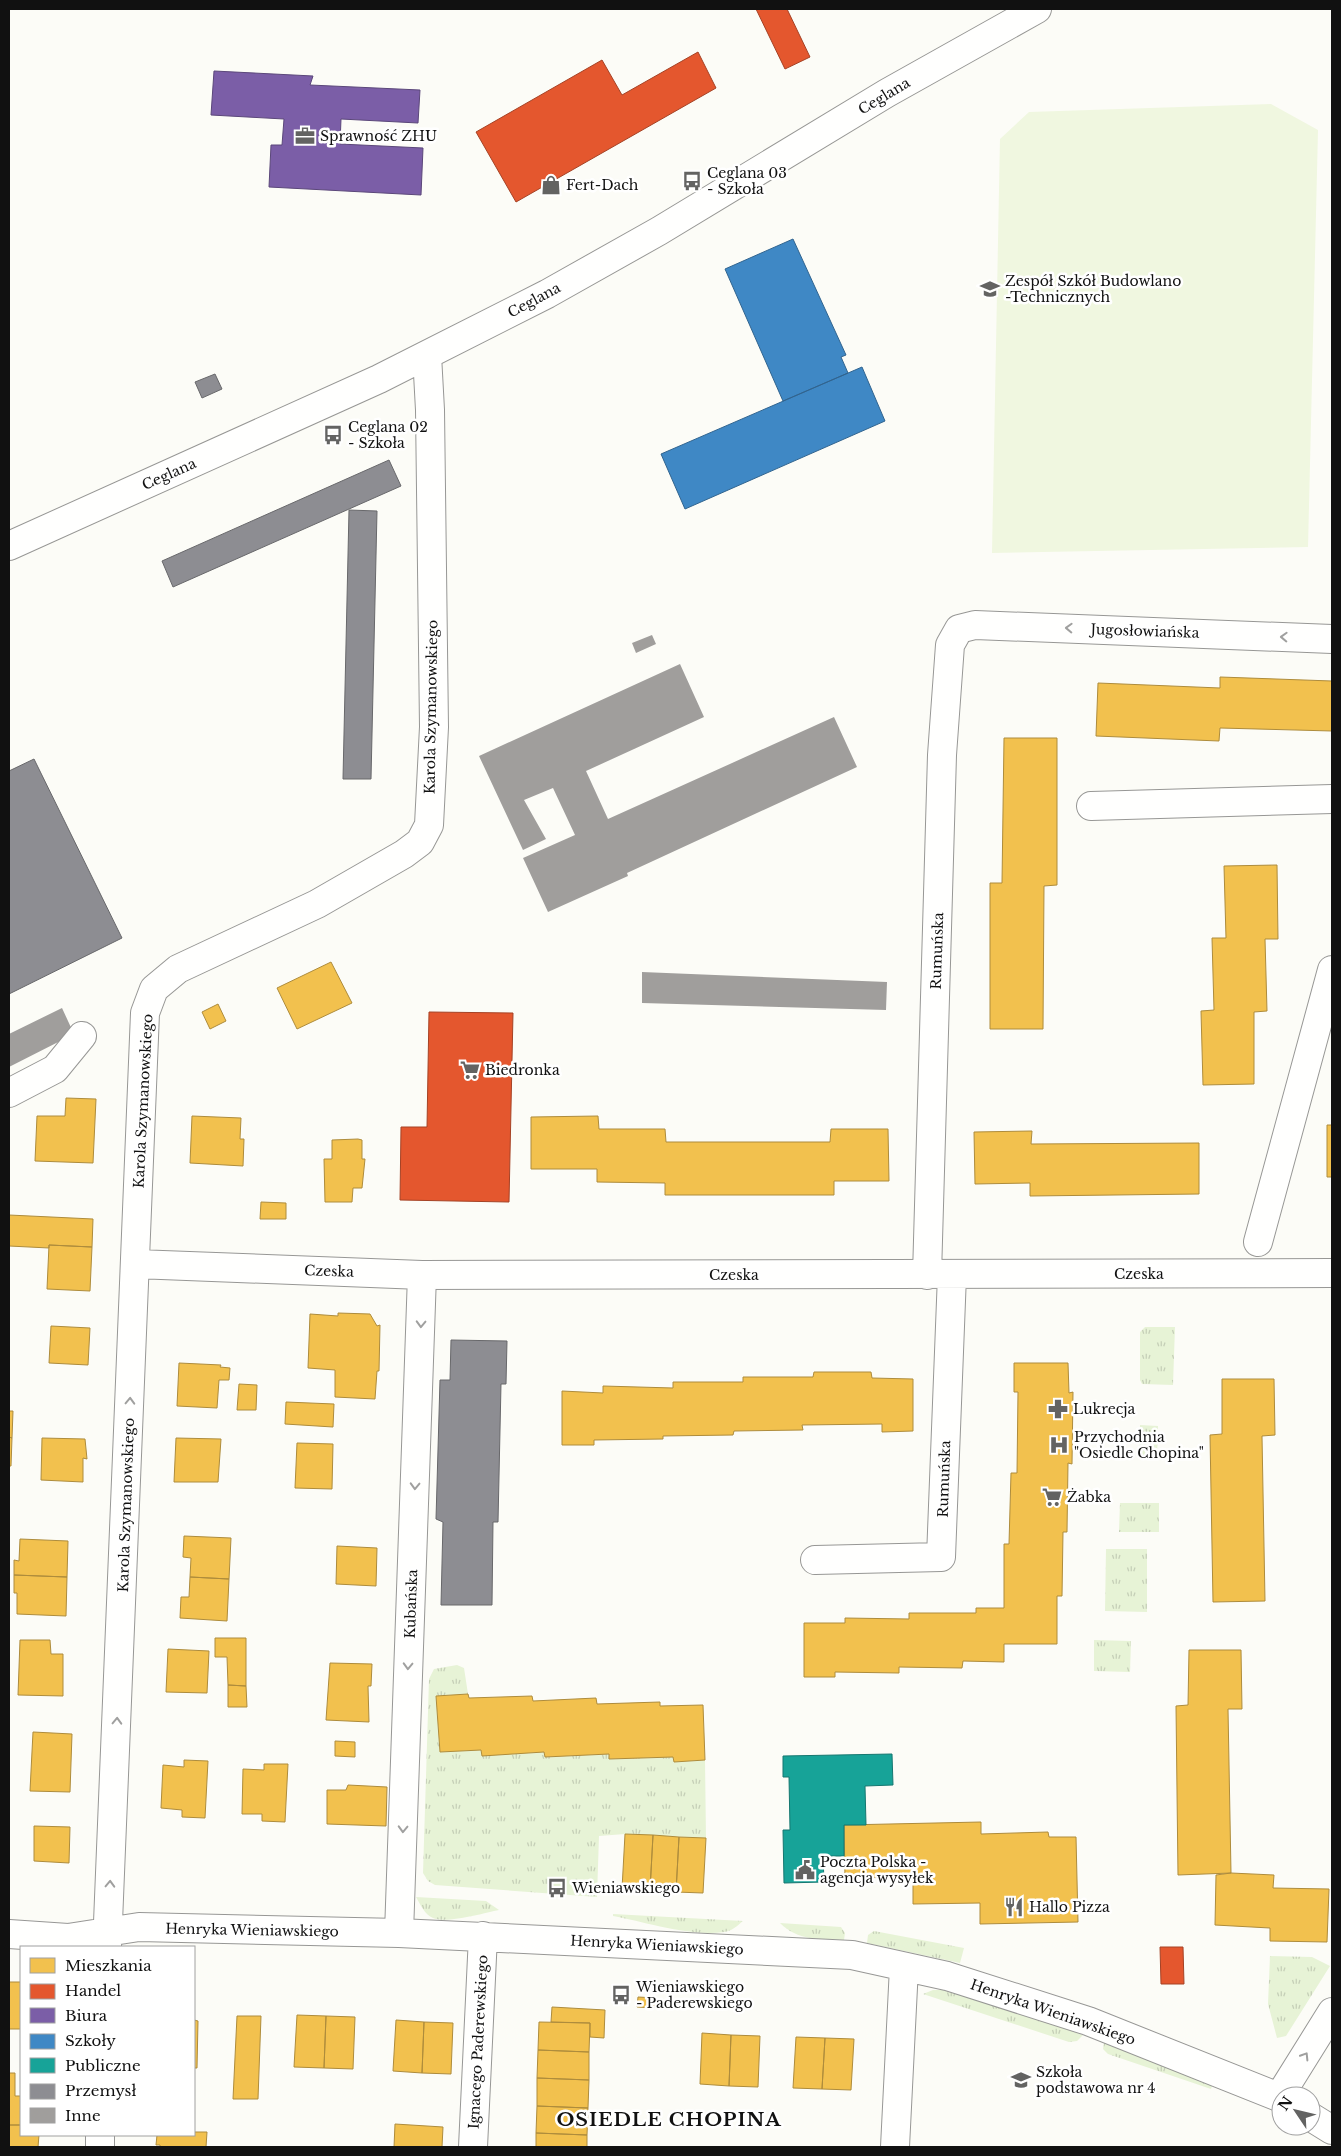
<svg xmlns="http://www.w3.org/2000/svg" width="1341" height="2156" font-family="'Libre Baskerville',serif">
<defs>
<pattern id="grass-tufts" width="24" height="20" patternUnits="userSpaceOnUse" patternTransform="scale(1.25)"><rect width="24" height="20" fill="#e7f3d6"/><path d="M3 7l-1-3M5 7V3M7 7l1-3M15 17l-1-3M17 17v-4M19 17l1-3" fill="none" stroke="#c5cfb7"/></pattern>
</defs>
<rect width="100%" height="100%" fill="#fcfcf7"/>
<!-- grass -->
<path fill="url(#grass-tufts)" d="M1145 1327H1175L1173 1385 1142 1384 1140 1380V1332Z
M1140 1425 1158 1426 1157 1457H1139Z
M1120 1503H1159V1532H1119Z
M1106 1549H1147V1612L1105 1611Z
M1094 1640 1131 1641 1130 1672 1094 1671Z
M457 1665 464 1668 468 1694 436 1696 440 1752 481 1750 482 1755 544 1752 546 1757 609 1754 610 1759 673 1757 674 1762 705 1760 706 1838 625 1834 599 1836 597 1897 435 1885 428 1881 423 1873 429 1679 434 1669Z
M416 1897 486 1901 499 1910C484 1913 446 1924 433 1918 425 1915 420 1904 416 1897Z
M613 1914 743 1921C737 1926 732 1931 724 1932 690 1937 646 1922 613 1916Z
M780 1923 841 1927 845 1933 844 1940C819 1939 798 1941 780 1923Z
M874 1931 964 1948 960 1963 867 1943 868 1935Z
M1270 1956 1312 1957 1330 1966 1286 2036 1277 2038 1268 2004Z
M933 1990H943L1006 2008 1083 2035 1077 2041 1069 2042 923 1994Z
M1104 2043 1213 2083 1211 2089 1108 2054 1103 2049Z"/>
<!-- pitch -->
<path fill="#f0f7e0" d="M1271 104 1318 130 1308 547 992 553 1000 139 1029 112Z"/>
<!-- homes -->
<path fill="#f2c14e" stroke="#ae8c3c" d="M1220 677 1332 681V731L1220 728 1219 741 1096 736 1098 683 1220 688Z
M1004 738H1057V885L1044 886 1043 1029H990V883H1002Z
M1277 865 1278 939H1265L1267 1011 1254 1012V1084L1203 1085 1201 1011 1214 1010 1212 938H1226L1224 866Z
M331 962 352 1003 297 1029 277 988Z
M218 1004 226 1021 210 1029 202 1012Z
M66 1098 96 1099 93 1163 35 1161 37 1116H65Z
M192 1116 241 1118 240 1139H244L243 1166 190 1163Z
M598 1116 599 1129H665L666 1142H830L831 1129H888L889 1181H834V1195H665V1183L597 1182V1169H531V1117Z
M1327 1125H1332V1177H1327Z
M1032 1131 1031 1144 1199 1143V1194L1030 1196V1183L975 1184 974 1132Z
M358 1139 362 1140V1159H365L362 1188H353L352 1202H325L324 1159H332V1140Z
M261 1202 286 1203V1219H260Z
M9 1215 93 1219 92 1247 49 1245V1248L9 1246Z
M49 1245 92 1247 90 1291 47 1289Z
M338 1313 370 1314 377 1326 380 1325 379 1371H377L375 1399 335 1397V1370L308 1368 310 1314 338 1316Z
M51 1326 90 1328 88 1365 49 1363Z
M179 1363 221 1365 220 1367 230 1368 229 1380H219L217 1408 177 1406Z
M1014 1363H1068L1069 1393 1073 1392 1072 1464 1068 1463 1067 1532H1063L1062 1596H1057V1644H1004V1662L963 1661 962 1668 899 1667V1673L835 1672V1677H804V1623H845V1618L909 1619V1613H976V1608H1004V1544H1009L1011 1473H1017L1018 1392H1014Z
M814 1372H871L872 1378 913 1379V1431L882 1432V1424L802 1425 803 1430 734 1431 733 1435 663 1436V1439L594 1440V1445H562V1391L603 1393V1386L673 1388V1382H743V1377H813Z
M1222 1379H1274L1275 1435 1262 1436 1265 1601 1213 1602 1210 1435 1222 1434Z
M239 1384 257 1385 256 1410H237Z
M286 1402 334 1404 333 1427 285 1424Z
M9 1411H13L12 1438 9 1437Z
M9 1437 12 1438 11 1466H9Z
M42 1438 85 1439 87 1459 83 1458V1482L41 1480Z
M176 1438 221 1439 218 1482H174Z
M297 1443 333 1444 332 1489 295 1488Z
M184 1536 231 1538 229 1579 190 1577 191 1558 183 1557Z
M20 1539 68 1541 67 1577 14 1575V1560L19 1561Z
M337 1546 377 1548 376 1586 336 1584Z
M14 1575 67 1577 66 1616 17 1614V1593H14Z
M190 1577 229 1579 227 1621 180 1618 181 1597H189Z
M215 1638H246V1686L228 1685 227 1657H215Z
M20 1640H50L51 1654H63V1696L18 1695Z
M168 1649 209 1651 207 1693 166 1692Z
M1189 1650H1241L1242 1709H1228L1231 1873 1178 1875 1176 1706 1188 1705Z
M330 1663 372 1664 371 1686H368L369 1722 326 1720Z
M228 1685 246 1686 247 1707H228Z
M468 1694 469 1698 532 1696 533 1701 596 1698 597 1704 660 1702V1706L703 1705 705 1760 674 1762 673 1757 609 1759V1754L545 1757 544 1752 482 1756 481 1750 440 1752 436 1696Z
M33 1732 72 1734 70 1792 30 1791Z
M335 1741 355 1742V1757L335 1756Z
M184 1760 208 1761 205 1818 182 1817V1810L161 1808 163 1765 184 1767Z
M264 1764H288L285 1822 262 1821V1814H242L243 1769 264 1770Z
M348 1785 387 1787 386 1826 327 1824V1790H346Z
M981 1822V1834L1048 1832 1049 1837H1076L1078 1922 980 1924V1903L913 1904V1877L845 1878 844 1825Z
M34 1826 70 1827 69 1863 34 1861Z
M625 1834 653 1835 650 1890 622 1889Z
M653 1835 679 1837 676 1892 650 1890Z
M679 1837 706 1838 703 1893 676 1892Z
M1231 1873 1274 1875 1273 1888 1329 1889 1327 1942 1270 1941V1928L1215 1925 1216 1875Z
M9 1982H21V2029H9Z
M638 1997 655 1998 654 2008 637 2007Z
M552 2007 605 2010 604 2038 590 2037V2023L551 2022Z
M297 2015 326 2016 324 2068 294 2067Z
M237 2016H261L258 2099H233Z
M326 2016 355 2017 353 2069 324 2068Z
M194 2020 198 2021 197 2068H194Z
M396 2020 424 2022 422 2073 393 2071Z
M424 2022 453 2023 451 2074 422 2073Z
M539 2022 590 2023 589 2052 538 2050Z
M702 2033 731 2035 729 2086 700 2084Z
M731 2035 760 2036 758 2087 729 2086Z
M796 2037 825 2038 822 2089 793 2088Z
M825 2038 854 2039 851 2090 822 2089Z
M538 2050 589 2052V2080L537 2078Z
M9 2073H15V2096H21V2125H9Z
M537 2078 589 2080 588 2108 537 2106Z
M537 2106 588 2108 587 2135 536 2133Z
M395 2124 443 2127 442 2147H394Z
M9 2125H21V2135H39L38 2147H9Z
M194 2132H207L206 2147H160V2145H156L157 2135H194Z
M536 2133 587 2135V2147H536Z"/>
<!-- shops -->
<path fill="#e4572e" stroke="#a54225" d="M756 9H787L810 57 785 69Z
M698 52 716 88 516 202 476 132 602 60 622 95Z
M429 1012 513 1013 509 1202 400 1200 401 1127H427Z
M1160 1947H1183L1184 1984H1161Z"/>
<!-- offices -->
<path fill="#7b5ea7" stroke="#5b477a" d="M214 71 313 76 310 85 420 90 418 123 341 119 340 144 423 148 421 195 269 187 271 145H282L284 119 211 115Z"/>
<!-- schools -->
<path fill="#3f88c5" stroke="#31648f" d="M793 239 846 355 841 357 848 373 783 401 725 269Z
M862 367 885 421 685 509 661 454Z"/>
<!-- public -->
<path fill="#17a398" stroke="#157770" d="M892 1754 893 1785 865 1786 866 1825H844V1856H823L824 1882 784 1883 783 1830H790L789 1777H783V1756Z"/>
<!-- industry -->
<path fill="#8d8d92" stroke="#68686b" d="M215 374 222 389 202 398 195 382Z
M389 460 401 486 173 587 162 561Z
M349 510 377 511 371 779H343Z
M34 759 122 938 9 994V771Z
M451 1340 507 1341 506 1384H501L498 1522H493L492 1605H441L443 1522 436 1519 440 1380H450Z"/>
<!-- building -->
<path fill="#a09e9c" d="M652 635 656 644 636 653 632 643Z
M680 664 704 717 586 771 608 819 834 717 857 767 627 873 628 876 548 912 523 858 575 835 553 788 524 800 546 839 523 850 479 756Z
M642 972 887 982 886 1010 642 1003Z
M62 1008 74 1034 9 1067V1034Z"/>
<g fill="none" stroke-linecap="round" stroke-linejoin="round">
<defs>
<path id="street" d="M9 546 379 379 547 294 659 231 887 93 1037 9
M1091 806 1332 799
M9 1093 55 1069 82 1036
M1258 1242 1332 970
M136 1264 422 1275 1332 1273
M927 1275 942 755 950 645 959 629 975 625 1332 639
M815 1560 941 1557 952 1275
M399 1933 422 1275
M9 1934 68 1938 139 1927 399 1933 852 1955 947 1976 1088 2021 1281 2098
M107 1947 145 1013 154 989 178 969 317 904 404 854 420 842 429 825 434 727 430 410 427 355
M1279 2097 1332 2012
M1311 2117 1332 2130
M100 2147V2135
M473 2147 483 1936
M895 2147 904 1967"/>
</defs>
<!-- street casing -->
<use href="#street" stroke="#979795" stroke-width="30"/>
<!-- street -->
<use href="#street" stroke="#fffffe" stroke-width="28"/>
</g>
<!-- one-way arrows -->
<defs><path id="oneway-chevron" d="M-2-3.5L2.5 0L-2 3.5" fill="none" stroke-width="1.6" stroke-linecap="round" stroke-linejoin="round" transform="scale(1.25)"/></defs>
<g stroke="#a0a09f">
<use href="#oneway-chevron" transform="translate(1069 628) rotate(-178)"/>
<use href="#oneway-chevron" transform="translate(1284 637) rotate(-178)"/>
<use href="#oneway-chevron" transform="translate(421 1324) rotate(92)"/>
<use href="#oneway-chevron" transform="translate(130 1401) rotate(-88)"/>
<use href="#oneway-chevron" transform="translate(415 1486) rotate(92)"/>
<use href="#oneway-chevron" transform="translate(408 1666) rotate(92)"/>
<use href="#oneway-chevron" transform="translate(117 1721) rotate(-88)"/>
<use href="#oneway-chevron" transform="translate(403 1829) rotate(92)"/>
<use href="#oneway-chevron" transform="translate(110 1884) rotate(-88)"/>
<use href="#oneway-chevron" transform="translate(1305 2056) rotate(-58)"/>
</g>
<!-- icons -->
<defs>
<symbol id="office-bare" viewBox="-9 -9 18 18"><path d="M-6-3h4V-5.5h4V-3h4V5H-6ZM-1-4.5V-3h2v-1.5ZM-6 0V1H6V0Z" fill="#636362" stroke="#fff" stroke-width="2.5" paint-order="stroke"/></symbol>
<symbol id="bus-bare" viewBox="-9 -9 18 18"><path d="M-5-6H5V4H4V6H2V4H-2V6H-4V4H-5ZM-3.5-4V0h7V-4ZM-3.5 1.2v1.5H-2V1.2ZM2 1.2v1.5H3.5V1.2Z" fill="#636362" stroke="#fff" stroke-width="2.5" paint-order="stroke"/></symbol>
<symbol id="shop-bare" viewBox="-9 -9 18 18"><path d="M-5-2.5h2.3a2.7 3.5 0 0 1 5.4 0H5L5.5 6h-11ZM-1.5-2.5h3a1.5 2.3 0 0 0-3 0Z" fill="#636362" stroke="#fff" stroke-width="2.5" paint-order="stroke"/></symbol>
<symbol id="school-bare" viewBox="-9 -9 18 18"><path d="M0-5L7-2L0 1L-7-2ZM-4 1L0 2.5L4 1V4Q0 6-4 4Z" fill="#636362" stroke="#fff" stroke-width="2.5" paint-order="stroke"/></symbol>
<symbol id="supermarket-bare" viewBox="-9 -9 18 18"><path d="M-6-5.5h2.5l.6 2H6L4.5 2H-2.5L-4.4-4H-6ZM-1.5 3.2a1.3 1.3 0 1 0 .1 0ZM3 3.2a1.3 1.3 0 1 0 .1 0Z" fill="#636362" stroke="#fff" stroke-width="2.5" paint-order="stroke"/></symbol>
<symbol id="pharmacy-bare" viewBox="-9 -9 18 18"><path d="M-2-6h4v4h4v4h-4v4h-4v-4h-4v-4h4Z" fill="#636362" stroke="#fff" stroke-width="2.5" paint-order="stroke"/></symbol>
<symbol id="hospital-bare" viewBox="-9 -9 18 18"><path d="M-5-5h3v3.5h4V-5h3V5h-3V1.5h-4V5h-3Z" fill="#636362" stroke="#fff" stroke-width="2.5" paint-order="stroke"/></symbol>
<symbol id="civic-bare" viewBox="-9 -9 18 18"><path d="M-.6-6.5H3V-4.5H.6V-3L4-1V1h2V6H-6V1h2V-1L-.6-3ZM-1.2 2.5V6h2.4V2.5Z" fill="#636362" stroke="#fff" stroke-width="2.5" paint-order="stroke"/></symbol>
<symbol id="restaurant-bare" viewBox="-9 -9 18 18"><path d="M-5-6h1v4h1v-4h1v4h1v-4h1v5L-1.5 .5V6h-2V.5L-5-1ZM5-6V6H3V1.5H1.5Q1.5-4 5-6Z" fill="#636362" stroke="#fff" stroke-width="2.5" paint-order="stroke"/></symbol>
</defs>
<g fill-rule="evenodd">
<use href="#office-bare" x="291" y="122" width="28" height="28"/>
<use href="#bus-bare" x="678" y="167" width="28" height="28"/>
<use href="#shop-bare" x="537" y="171" width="28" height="28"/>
<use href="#school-bare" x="976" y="275" width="28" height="28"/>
<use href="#bus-bare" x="319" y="421" width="28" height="28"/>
<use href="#supermarket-bare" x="456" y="1056" width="28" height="28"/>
<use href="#pharmacy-bare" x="1044" y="1395" width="28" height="28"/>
<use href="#hospital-bare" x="1045" y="1431" width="28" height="28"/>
<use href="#supermarket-bare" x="1038" y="1483" width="28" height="28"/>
<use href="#civic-bare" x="791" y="1856" width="28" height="28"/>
<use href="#bus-bare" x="543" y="1874" width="28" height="28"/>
<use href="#restaurant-bare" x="1000" y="1893" width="28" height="28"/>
<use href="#bus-bare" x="607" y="1981" width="28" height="28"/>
<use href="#school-bare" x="1007" y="2066" width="28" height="28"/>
</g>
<g text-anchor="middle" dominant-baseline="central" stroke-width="5" stroke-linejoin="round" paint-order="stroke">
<!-- street labels -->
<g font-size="14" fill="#111" stroke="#fff">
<text transform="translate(884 96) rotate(-31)">Ceglana</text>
<text transform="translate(534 300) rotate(-28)">Ceglana</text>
<text transform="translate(169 474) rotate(-24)">Ceglana</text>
<text transform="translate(1145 631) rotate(2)">Jugosłowiańska</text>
<text transform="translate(431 707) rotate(-89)">Karola Szymanowskiego</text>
<text transform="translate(937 951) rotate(-88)">Rumuńska</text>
<text transform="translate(143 1101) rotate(-87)">Karola Szymanowskiego</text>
<text transform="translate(329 1271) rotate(2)">Czeska</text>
<text x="1139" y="1274">Czeska</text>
<text x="734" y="1275">Czeska</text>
<text transform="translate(944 1479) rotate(-88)">Rumuńska</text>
<text transform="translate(126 1505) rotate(-88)">Karola Szymanowskiego</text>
<text transform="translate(411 1604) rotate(-88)">Kubańska</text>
<text transform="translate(252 1930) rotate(1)">Henryka Wieniawskiego</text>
<text transform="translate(657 1945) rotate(3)">Henryka Wieniawskiego</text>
<text transform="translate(1053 2012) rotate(19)">Henryka Wieniawskiego</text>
<text transform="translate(478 2042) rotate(-87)">Ignacego Paderewskiego</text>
</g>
<!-- poi labels -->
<g font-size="14" fill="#111" stroke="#fff" text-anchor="start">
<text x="320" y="136">Sprawność ZHU</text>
<text x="707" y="173">Ceglana 03<tspan x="707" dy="16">- Szkoła</tspan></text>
<text x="566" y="185">Fert-Dach</text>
<text x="1005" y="281">Zespół Szkół Budowlano<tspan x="1005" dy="16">-Technicznych</tspan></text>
<text x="348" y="427">Ceglana 02<tspan x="348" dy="16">- Szkoła</tspan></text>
<text x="485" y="1070">Biedronka</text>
<text x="1073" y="1409">Lukrecja</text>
<text x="1074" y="1437">Przychodnia<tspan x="1074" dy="16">"Osiedle Chopina"</tspan></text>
<text x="1067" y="1497">Żabka</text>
<text x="820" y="1862">Poczta Polska -<tspan x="820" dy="16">agencja wysyłek</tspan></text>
<text x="572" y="1888">Wieniawskiego</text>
<text x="1029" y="1907">Hallo Pizza</text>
<text x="636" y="1987">Wieniawskiego<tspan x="636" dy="16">- Paderewskiego</tspan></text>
<text x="1036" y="2072">Szkoła<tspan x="1036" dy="16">podstawowa nr 4</tspan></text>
</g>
<!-- district labels -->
<g font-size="19" font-weight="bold" letter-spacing="1" fill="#111" stroke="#fff">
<text x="669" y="2119">OSIEDLE CHOPINA</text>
</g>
</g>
<!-- border -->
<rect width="1341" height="2156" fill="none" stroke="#111111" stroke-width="20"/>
<!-- legend -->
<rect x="20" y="1946" width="175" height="190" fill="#ffffff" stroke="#a0a0a0"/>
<rect x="30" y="1958" width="25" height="15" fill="#f2c14e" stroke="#a0a0a0"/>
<text x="65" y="1971" font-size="15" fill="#111111">Mieszkania</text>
<rect x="30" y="1984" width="25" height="15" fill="#e4572e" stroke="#a0a0a0"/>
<text x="65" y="1996" font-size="15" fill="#111111">Handel</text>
<rect x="30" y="2008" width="25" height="15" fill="#7b5ea7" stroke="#a0a0a0"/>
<text x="65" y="2021" font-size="15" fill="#111111">Biura</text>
<rect x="30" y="2034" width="25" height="15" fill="#3f88c5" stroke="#a0a0a0"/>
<text x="65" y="2046" font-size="15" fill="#111111">Szkoły</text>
<rect x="30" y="2058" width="25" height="15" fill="#17a398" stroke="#a0a0a0"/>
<text x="65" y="2071" font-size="15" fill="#111111">Publiczne</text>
<rect x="30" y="2084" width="25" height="15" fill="#8d8d92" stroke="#a0a0a0"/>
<text x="65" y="2096" font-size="15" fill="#111111">Przemysł</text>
<rect x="30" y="2108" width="25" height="15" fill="#a09e9c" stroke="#a0a0a0"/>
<text x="65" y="2121" font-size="15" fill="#111111">Inne</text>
<!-- north arrow -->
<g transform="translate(1296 2111) rotate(305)"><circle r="24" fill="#ffffff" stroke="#a0a0a0"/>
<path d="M0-4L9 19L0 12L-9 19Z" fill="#636362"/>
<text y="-8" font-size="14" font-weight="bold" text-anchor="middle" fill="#111111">N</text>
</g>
</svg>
